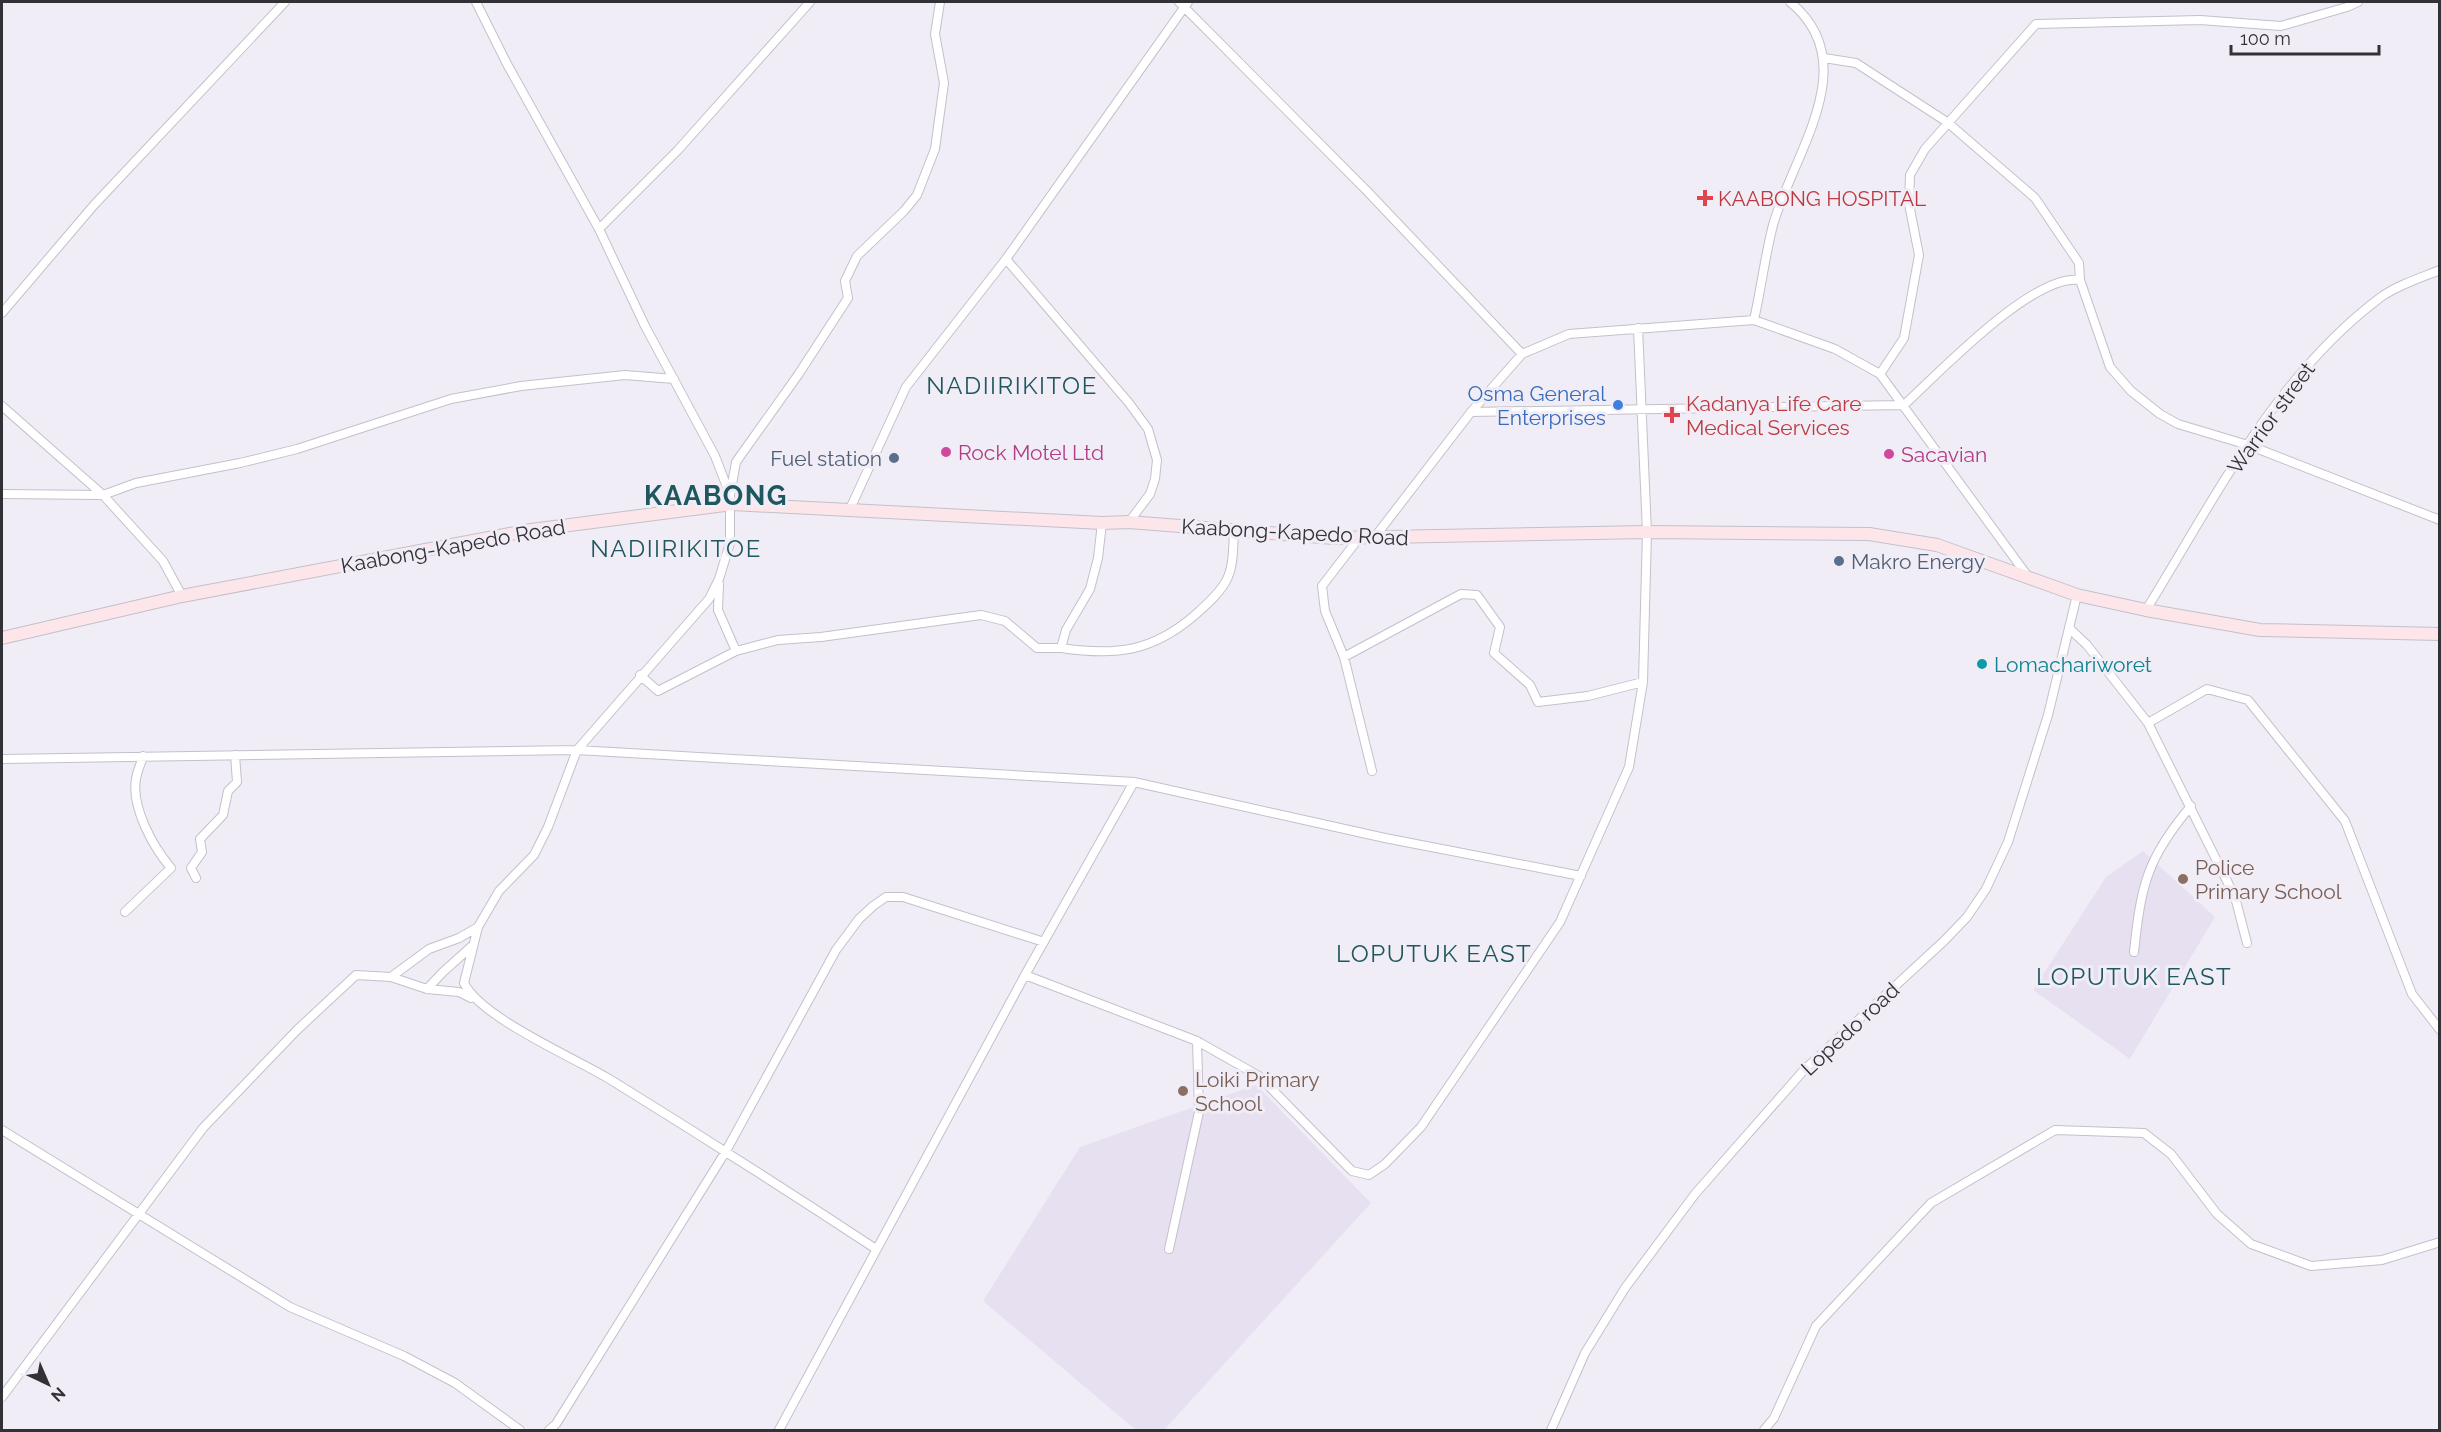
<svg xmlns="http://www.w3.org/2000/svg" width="2441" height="1432" font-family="Raleway,sans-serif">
<rect width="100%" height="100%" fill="#f1edf7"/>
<!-- built -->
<path fill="#e7e0f0" d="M2143 851 2215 917 2130 1059 2033 990 2106 877Z
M1256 1085 1371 1203 1164 1430H1136L983 1301 1080 1147Z"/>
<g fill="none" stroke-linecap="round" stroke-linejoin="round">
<defs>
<path id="minor" d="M1179 2 1366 190 1522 354
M1824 58 1856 63 1947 122 2035 198 2079 263 2080 280
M599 229 678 150 810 2
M1006 259 1129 403 1148 429 1157 460 1155 479 1150 494 1129 522
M2 313 94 205 285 2
M1754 320C1761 289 1765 256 1773 225 1794 152 1865 63 1790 2
M1880 374 1904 338 1919 255 1909 204 1910 175 1925 149 2036 24 2200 20 2281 26 2347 7 2358 2
M2 406 103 495 163 561 182 596
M1471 412 1904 405C1939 373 2033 273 2080 280L2110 367 2131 391 2160 414 2178 424 2248 445 2440 520
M2 494 103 495 136 483 240 463 297 449 451 399 521 386 625 375 674 379
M730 495 736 462 798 375 848 298 845 281 857 256 904 211 917 195 935 149 944 83 935 34 940 2
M849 511 906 387 1006 259 1188 2
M1359 538 1322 586 1325 611 1344 657 1372 771
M1374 538 1471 412 1522 354 1569 334 1754 320 1835 349 1880 374 2029 578
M719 584 718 610 736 651
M2146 610C2214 500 2275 376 2381 297 2398 285 2420 278 2440 270
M2070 629 2087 645 2148 723 2235 897 2247 943
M1061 648C1116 656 1152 652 1195 615 1206 605 1219 594 1226 581 1234 567 1233 546 1234 531
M1344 657 1461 594 1477 595 1500 627 1494 653 1530 685 1538 702 1588 696 1643 682
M640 675 658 691 736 651 778 640 821 637 981 615 1005 621 1037 648H1061L1066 630 1090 589 1098 558 1102 523
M2148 723 2207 689 2248 700 2345 821 2412 994 2440 1030
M2 759 577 750 1134 782 1385 838 1581 876
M196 878 191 868 202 852 200 839 223 815 228 791 237 782 235 755
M125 912 171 868C153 847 131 807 136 779 137 771 141 764 143 756
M478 927 464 983C481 1018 575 1058 611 1080 700 1135 788 1191 876 1249
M2134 952C2141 885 2147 858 2191 806
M1025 975 1197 1041 1259 1076 1352 1171 1369 1175 1385 1164 1421 1127 1560 922 1629 767 1643 682 1647 532 1638 328
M391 977 427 989 459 992 471 998
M427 989 443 972 472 946
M2 1130 290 1307 404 1356 455 1383 520 1430
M1169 1249 1199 1112 1197 1041
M2 1397 203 1128 297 1030 356 975 391 977 429 949 459 938 478 927 499 891 534 855 548 827 577 750 709 599 719 579 730 543V495L715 456 645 326 599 229 507 64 476 2
M549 1430 556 1424 726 1151 836 950 859 919 873 906 886 897H903L1044 942
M779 1430 1025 975 1134 782
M1551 1430 1585 1353 1625 1288 1695 1194 1804 1070 1944 941 1967 917 1986 889 2008 842 2048 715 2077 595
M1764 1430 1774 1418 1816 1326 1931 1203 2055 1130 2144 1133 2171 1154 2217 1214 2251 1244 2311 1266 2382 1260 2440 1242"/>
<path id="secondary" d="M2 638 182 596 531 530 732 504 1102 523 1129 522 1334 538 1647 532 1869 534 1937 545 2077 595 2146 610 2260 630 2440 634"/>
</defs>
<!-- minor casing -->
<use href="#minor" stroke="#c4c0c9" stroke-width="10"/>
<!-- secondary casing -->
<use href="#secondary" stroke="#c4c0c9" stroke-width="14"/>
<!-- minor -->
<use href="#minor" stroke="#fff" stroke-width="8"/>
<!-- secondary -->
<use href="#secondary" stroke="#fce6ea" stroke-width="12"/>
</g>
<!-- markers -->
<g fill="#e0444e" stroke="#f1edf7" stroke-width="2">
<path d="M1702 189h6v6h6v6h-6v6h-6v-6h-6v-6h6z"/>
<path d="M1669 406h6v6h6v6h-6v6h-6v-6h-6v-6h6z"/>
</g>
<circle fill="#3f7fe0" stroke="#f1edf7" stroke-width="2" cx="1618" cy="405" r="6"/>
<g fill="#d1479c" stroke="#f1edf7" stroke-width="2">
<circle cx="946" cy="452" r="6"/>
<circle cx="1889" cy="454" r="6"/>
</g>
<g fill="#5c6f8a" stroke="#f1edf7" stroke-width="2">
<circle cx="894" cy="458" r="6"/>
<circle cx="1839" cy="561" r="6"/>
</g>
<circle fill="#0f9aa8" stroke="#f1edf7" stroke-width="2" cx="1982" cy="664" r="6"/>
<g fill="#8d6e63" stroke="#f1edf7" stroke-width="2">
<circle cx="2183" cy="879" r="6"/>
<circle cx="1183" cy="1091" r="6"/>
</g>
<g text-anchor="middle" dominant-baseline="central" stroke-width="6" stroke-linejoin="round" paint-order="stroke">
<!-- health labels -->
<g font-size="21" fill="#be3a42" stroke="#f1edf7" text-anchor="start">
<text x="1718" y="198">KAABONG HOSPITAL</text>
<text x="1686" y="403">Kadanya Life Care<tspan x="1686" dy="24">Medical Services</tspan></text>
</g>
<!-- shop labels -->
<g font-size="21" fill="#366cbe" stroke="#f1edf7" text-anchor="end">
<text x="1606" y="393">Osma General<tspan x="1606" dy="24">Enterprises</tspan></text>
</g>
<!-- street labels -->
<g font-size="21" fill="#323135" stroke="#f1edf7">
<text transform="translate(2271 418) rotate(-54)">Warrior street</text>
<text transform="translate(1295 532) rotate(3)">Kaabong-Kapedo Road</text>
<text transform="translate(453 546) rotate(-10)">Kaabong-Kapedo Road</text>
<text transform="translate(1850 1029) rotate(-43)">Lopedo road</text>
</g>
<!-- hotel labels -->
<g font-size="21" fill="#b23c85" stroke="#f1edf7" text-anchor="start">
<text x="958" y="452">Rock Motel Ltd</text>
<text x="1901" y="454">Sacavian</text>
</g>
<!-- service labels -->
<g font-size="21" fill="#4e5e75" stroke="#f1edf7" text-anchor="end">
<text x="882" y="458">Fuel station</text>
<text x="1851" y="561" text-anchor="start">Makro Energy</text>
</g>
<!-- culture labels -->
<g font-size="21" fill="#0d838f" stroke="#f1edf7" text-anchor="start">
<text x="1994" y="664">Lomachariworet</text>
</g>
<!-- education labels -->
<g font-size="21" fill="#785e54" stroke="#f1edf7" text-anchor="start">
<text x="2195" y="867">Police<tspan x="2195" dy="24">Primary School</tspan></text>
<text x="1195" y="1079">Loiki Primary<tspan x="1195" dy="24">School</tspan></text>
</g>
<!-- quarter labels -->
<g font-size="24" letter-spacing="1.5" fill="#1e585e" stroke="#f1edf7">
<text x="1012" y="385">NADIIRIKITOE</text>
<text x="676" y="548">NADIIRIKITOE</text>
<text x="1434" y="953">LOPUTUK EAST</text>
<text x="2134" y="976">LOPUTUK EAST</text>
</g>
<!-- district labels -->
<g font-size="27" font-weight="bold" letter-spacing="1.5" fill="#1e585e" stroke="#f1edf7">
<text x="716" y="495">KAABONG</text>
</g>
</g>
<!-- border -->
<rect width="2441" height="1432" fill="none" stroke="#323135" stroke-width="6"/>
<!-- north arrow -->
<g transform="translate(48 1384) rotate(136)" stroke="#f1edf7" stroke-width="4.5" paint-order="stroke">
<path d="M0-4.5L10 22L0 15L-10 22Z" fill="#323135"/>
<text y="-9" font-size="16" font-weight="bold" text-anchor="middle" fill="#323135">N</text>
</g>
<!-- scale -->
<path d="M2231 45v9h148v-9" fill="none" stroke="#323135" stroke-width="3"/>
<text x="2240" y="45" font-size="18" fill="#323135" stroke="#f1edf7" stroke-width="4.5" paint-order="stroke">100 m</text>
</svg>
